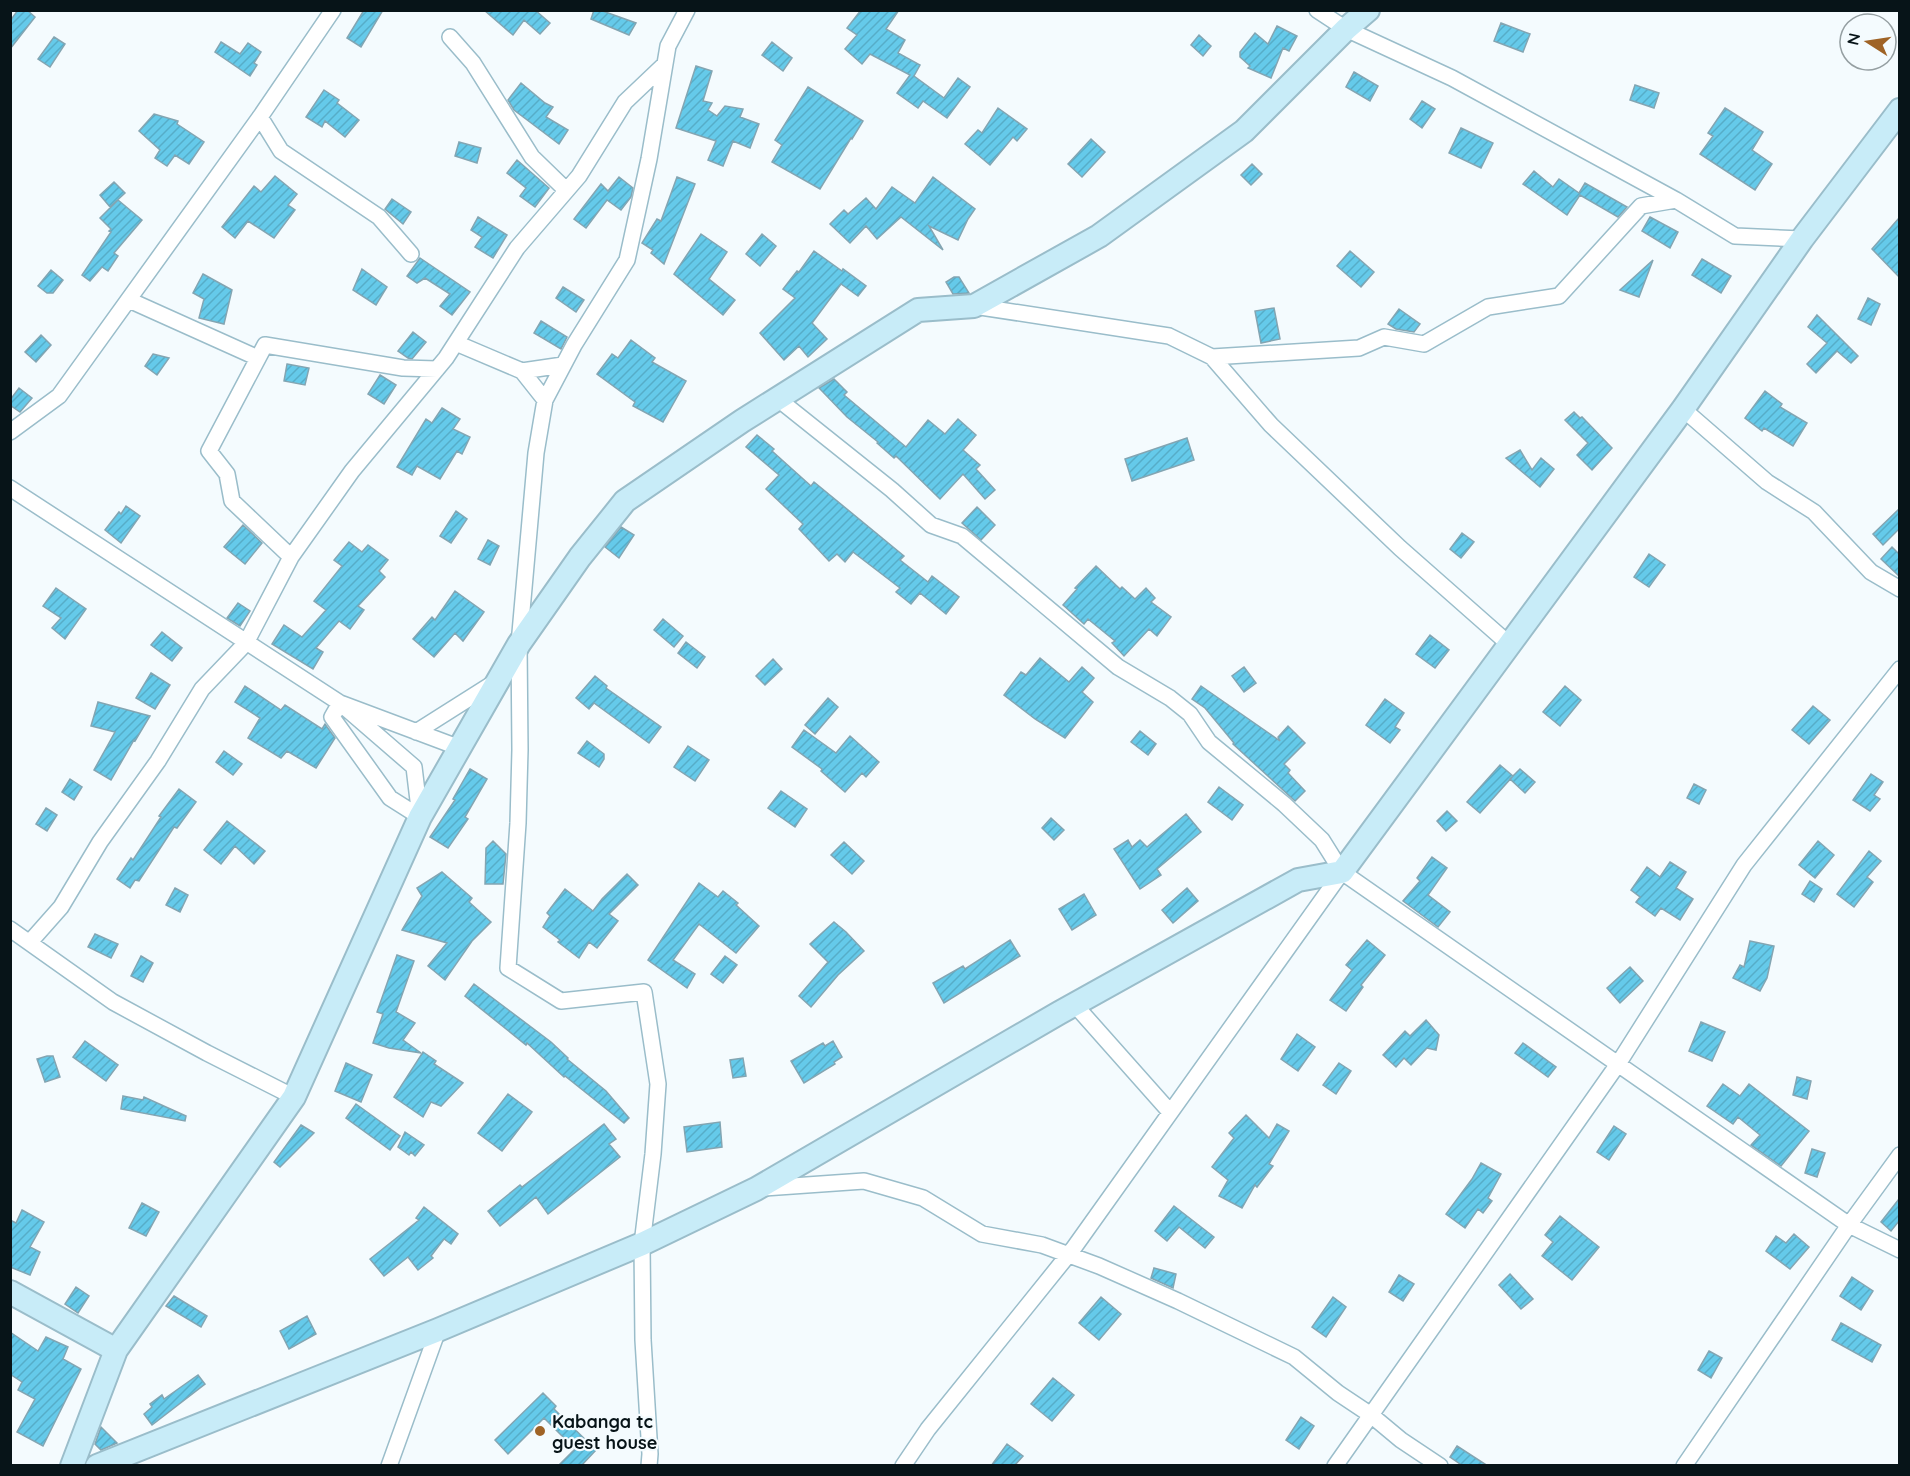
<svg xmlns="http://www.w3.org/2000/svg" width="1910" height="1476" font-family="Quicksand,sans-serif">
<defs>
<pattern id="building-hatch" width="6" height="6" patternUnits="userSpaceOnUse" patternTransform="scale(1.5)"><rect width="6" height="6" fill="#65caea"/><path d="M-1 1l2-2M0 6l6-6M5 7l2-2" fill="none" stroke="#56adc8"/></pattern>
</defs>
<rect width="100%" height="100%" fill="#f4fbfe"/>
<!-- building -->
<path fill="url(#building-hatch)" stroke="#83a5b2" stroke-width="1.5" d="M18 10H27L35 17 10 49V21Z
M364 10H383L361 47 347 38Z
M484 10H535L550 23 540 34 524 20 513 35Z
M594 10H600L636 23 629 35 591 19Z
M861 10H899L886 29 905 40 898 53 920 65 914 76 944 98 958 78 970 87 947 118 923 101 918 108 897 93 910 75 870 54 862 64 845 49 857 35 847 28Z
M1501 23 1530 34 1523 52 1494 41Z
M1277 26 1297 36 1289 51 1283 48 1271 78 1248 68 1250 66 1240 57V52L1255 33 1268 44Z
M1199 35 1211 46 1203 56 1191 45Z
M54 37 65 44 50 67 38 59Z
M221 42 240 54 248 43 261 52 254 63 257 65 250 76 215 52Z
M772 42 792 58 783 71 762 55Z
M696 66 712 71 703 101 712 103 708 110 717 116 725 106 743 109 740 117 759 124 750 148 733 141 723 166 708 160 716 141 676 128Z
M1354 72 1378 86 1370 101 1346 87Z
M521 83 545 103 553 107 546 117 568 130 559 144 514 110 508 100Z
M1635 85 1659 93 1654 108 1630 100Z
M808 87 863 121 852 139 851 138 820 189 772 162 782 145 775 140Z
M324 90 339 100 337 103 359 120 345 137 325 121 322 127 306 117Z
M1422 101 1435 109 1422 128 1410 119Z
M998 108 1027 129 1017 141 1013 137 990 165 965 144 978 130 982 133Z
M1725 108 1763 132 1752 150 1772 164 1755 190 1700 154 1713 136 1708 133Z
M154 114 178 121 177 124 204 142 189 164 175 155 167 166 155 158 160 150 139 131Z
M1461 128 1493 143 1481 168 1449 153Z
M1091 139 1105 152 1082 177 1068 164Z
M459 142 481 148 477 163 455 156Z
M517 160 549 188 535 207 520 196 526 188 507 173Z
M1252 164 1262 174 1251 185 1241 175Z
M1534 171 1553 187 1559 179 1579 193 1585 183 1627 207 1618 217 1580 195 1567 215 1523 184Z
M275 176 297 194 288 205 295 210 274 238 248 221 235 238 222 227 254 186 261 192Z
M619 177 633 188 631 197 621 210 607 200 586 228 574 219 601 184 608 191Z
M677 177 695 184 664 264 651 253 653 250 642 243 657 219 661 221Z
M933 177 975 209 968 219 958 240 929 226 943 250 901 217 877 239 866 226 850 243 830 224 844 210 848 214 866 198 876 209 892 187 915 203Z
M114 182 125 193 110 207 100 195Z
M392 199 411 212 403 224 385 209Z
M118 200 142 220 114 253 118 256 108 271 102 267 90 281 82 275 111 232 109 231 111 229 100 218Z
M478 217 507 235 493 258 475 247 482 237 471 230Z
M1650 217 1678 232 1670 248 1642 231Z
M1899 218V277L1872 249Z
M701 234 727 252 709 279 735 300 723 315 674 274Z
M762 234 776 246 760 266 746 254Z
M814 251 842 271 843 269 866 286 858 296 841 284 812 323 827 339 808 357 799 346 784 360 760 333 795 298 783 289 797 271 799 272Z
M1350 251 1374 272 1361 287 1337 266Z
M420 258 470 292 452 315 440 306 450 294 425 278 417 283 407 276Z
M1702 259 1731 276 1721 293 1692 275Z
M1653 260 1639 297 1620 290Z
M362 269 387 287 376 305 353 290Z
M51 270 63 280 53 293H47L38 286Z
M203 274 232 290 224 324 199 318 204 299 193 293Z
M954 277H959L969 293 953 294 946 282Z
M563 287 584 300 576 312 556 298Z
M1868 298 1880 304 1871 325 1858 319Z
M1274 308 1280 339 1261 343 1255 311Z
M1399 309 1420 324 1414 332 1396 329 1388 324Z
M1817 315 1858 356 1851 363 1837 351 1816 373 1807 364 1827 343 1808 327Z
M541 321 567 337 561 349 534 333Z
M413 332 426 342 412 359 408 358 398 351Z
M41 335 51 345 36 362 25 352Z
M631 340 655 358 652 362 686 381 663 422 633 406 635 402 597 374 612 354 618 358Z
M153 354 169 358 157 375 145 366Z
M287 364 309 368 305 385 284 381Z
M380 375 396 385 384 404 368 394Z
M834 379 847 392 844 395 906 447 928 420 945 434 958 419 976 435 963 450 980 465 976 469 995 490 985 499 963 474 940 499 896 456 894 458 877 443 878 442 847 417 819 388Z
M19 388 32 398 20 412 10 405V400Z
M1765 391 1782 404 1780 407 1807 423 1793 446 1764 428 1762 431 1745 418Z
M442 408 460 419 453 429 470 437 462 454 457 451 440 479 417 466 412 475 397 467 426 419 432 423Z
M1574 412 1580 418 1582 417 1612 448 1592 470 1577 455 1588 443 1565 420Z
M757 435 774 449 772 451 811 486 814 482 904 556 900 560 928 582 932 576 959 597 946 614 920 593 911 604 896 592 900 588 853 552 845 562 837 554 829 561 799 529 803 524 766 489 779 475 746 447Z
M1187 438 1194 460 1132 481 1125 459Z
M1520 450 1532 470 1541 458 1554 469 1540 487 1506 458Z
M126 506 140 516 121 543 105 530 119 512 121 514Z
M977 507 995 525 981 540 962 523Z
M1899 509V529L1883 545 1873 534Z
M456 511 467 519 451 543 440 536Z
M243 525 262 543 245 564 224 547Z
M621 527 634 535 619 558 605 547Z
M1462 533 1474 542 1461 558 1450 549Z
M488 540 499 546 490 565 478 559Z
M349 542 362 552 368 545 388 560 379 571 385 577 358 606 364 610 350 629 339 621 316 648 323 652 313 669 272 644 284 625 302 637 326 610 314 601 342 566 334 560Z
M1892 547 1899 554V576L1881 559Z
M1649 554 1665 565 1649 587 1634 577Z
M1096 566 1120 589 1122 587 1135 599 1146 588 1155 598 1151 602 1171 617 1157 636 1149 629 1124 656 1112 643 1115 641 1088 619 1084 624 1063 605 1077 589 1075 588Z
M56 588 86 609 65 639 52 628 61 618 43 606Z
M455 591 484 612 463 641 455 633 434 657 413 639 432 617 435 620Z
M238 603 250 611 240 626 227 618Z
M663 619 683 636 674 647 654 630Z
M162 632 182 648 172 661 151 645Z
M1430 635 1449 650 1435 668 1416 654Z
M686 642 705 657 697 668 678 653Z
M1040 658 1069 682 1082 667 1094 678 1082 692 1093 702 1065 738 1035 719 1004 695 1021 672 1026 675Z
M773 659 782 669 765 685 756 676Z
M1244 667 1256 683 1244 692 1232 676Z
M151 673 170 685 155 709 136 698Z
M595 676 607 686 606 688 661 727 649 743 594 703 589 709 576 698Z
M245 686 281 710 285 705 322 729 325 724 335 738 316 768 287 751 281 758 248 738 260 718 235 702Z
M1201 686 1280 741 1278 737 1288 726 1305 743 1284 764 1290 770 1288 773 1305 791 1295 801 1233 744 1234 743 1205 708 1192 699Z
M1565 686 1581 700 1560 726 1543 712Z
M828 698 838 707 815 734 805 725Z
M1385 699 1404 713 1395 727 1400 730 1390 743 1366 725Z
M98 702 150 716 135 741 134 740 111 780 94 770 115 732 91 726Z
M1813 706 1830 720 1809 744 1792 730Z
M804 730 836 753 850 736 879 762 866 777 862 773 845 792 821 771 822 769 792 747Z
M1140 731 1156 744 1148 755 1131 742Z
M587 741 604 754V759L599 767 578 753Z
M688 746 709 760 695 781 674 767Z
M224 751 242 764 233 775 216 762Z
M1500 765 1513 776 1480 813 1467 802Z
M470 769 487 779 465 817 468 819 448 848 430 837 455 800 453 799Z
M1520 769 1535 782 1525 793 1510 779Z
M1871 774 1883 782 1874 795 1880 799 1870 811 1853 800Z
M70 779 82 787 74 800 62 792Z
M1694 784 1706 790 1699 804 1687 798Z
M1219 787 1243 805 1232 820 1208 802Z
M179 789 196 802 177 828 174 827 139 881 135 880 130 888 117 879 131 858 133 860 161 817 159 816Z
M781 791 807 809 795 827 768 808Z
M46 808 57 815 47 831 36 824Z
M1447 811 1457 821 1446 831 1437 821Z
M1186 814 1201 832 1157 869 1161 875 1140 889 1114 849 1128 840 1132 847 1140 840 1147 847Z
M1051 818 1064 830 1054 840 1042 828Z
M227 821 265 851 254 864 235 846 221 864 204 850Z
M493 841 506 854 503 884H485L486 848Z
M1818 841 1834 855 1815 878 1799 865Z
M844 842 864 861 852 874 831 855Z
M1869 851 1881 861 1867 877 1873 882 1854 907 1837 894Z
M1432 857 1447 868 1428 895 1450 912 1438 927 1403 901 1420 881 1417 878Z
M1670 862 1686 872 1676 888 1693 899 1680 920 1661 908 1655 916 1636 902 1640 897 1631 890 1647 867 1660 877Z
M442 872 472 898 469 902 491 922 472 941 445 980 428 966 447 943 402 930 422 896 417 888Z
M627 874 638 885 609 914 618 921 597 948 589 942 579 958 558 942 560 940 543 927 550 916 547 913 565 889 593 911 602 899Z
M1810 881 1822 889 1814 902 1802 894Z
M699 883 718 897 723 891 738 903 736 905 759 926 736 953 699 924 673 960 695 974 687 988 648 960Z
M175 888 188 895 180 912 166 905Z
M1187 888 1198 901 1173 923 1162 910Z
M1084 894 1096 915 1072 930 1059 909Z
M834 922 846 932 864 951 838 975 811 1007 799 996 828 962 810 944Z
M95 934 118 944 111 958 88 947Z
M1010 940 1020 956 944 1003 933 983 963 966 965 969Z
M1367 940 1385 955 1361 985 1363 987 1346 1011 1330 1000 1352 970 1346 965Z
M1750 941 1774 946 1767 978 1760 991 1733 978 1740 965 1744 967Z
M397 955 414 961 396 1012 415 1023 403 1040 421 1053 389 1048 373 1043 383 1014 377 1012Z
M141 956 153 963 143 982 131 976Z
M725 956 737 965 723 983 711 974Z
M1630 967 1643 981 1620 1003 1607 988Z
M474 984 551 1042 568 1058 567 1059 606 1091 629 1118 624 1123 565 1076 564 1077 527 1043 526 1045 465 996Z
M1426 1020 1439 1035 1436 1050 1427 1048 1411 1065 1404 1058 1396 1067 1383 1055 1405 1031 1410 1036Z
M1701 1022 1725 1032 1712 1061 1689 1051Z
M1297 1034 1315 1047 1298 1071 1281 1059Z
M85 1041 118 1065 106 1081 73 1057Z
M833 1041 842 1057 834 1062 835 1064 804 1083 791 1061 823 1043 825 1046Z
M1523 1043 1556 1067 1548 1077 1515 1053Z
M423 1052 436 1061 434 1064 463 1083 441 1106 431 1102 423 1117 394 1097Z
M47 1056H53L60 1077 45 1082 37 1059Z
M743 1058 746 1076 733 1078 730 1060Z
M346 1063 372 1075 361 1102 335 1091Z
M1339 1063 1351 1071 1336 1094 1323 1085Z
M1797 1077 1811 1081 1807 1099 1793 1095Z
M1723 1084 1740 1096 1749 1084 1809 1131 1781 1166 1751 1145 1760 1135 1738 1117 1733 1124 1707 1106Z
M508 1094 532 1112 502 1151 478 1133Z
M123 1096 143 1100 144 1097 186 1116 185 1121 121 1109Z
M356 1104 400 1136 390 1150 346 1118Z
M1246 1115 1269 1138 1277 1124 1289 1131 1269 1164 1273 1166 1257 1187 1255 1185 1242 1208 1219 1196 1228 1180 1212 1167 1234 1138 1229 1133Z
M720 1122 722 1147 687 1152 684 1127Z
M604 1124 616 1139 609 1144 620 1157 548 1214 536 1197 500 1226 488 1211 520 1185 522 1187Z
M301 1125 314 1133 280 1167 274 1162Z
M1614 1126 1626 1134 1609 1160 1597 1152Z
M405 1132 424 1145 415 1156 411 1152 409 1155 398 1147Z
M1812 1149 1825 1153 1817 1177 1805 1173Z
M1481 1163 1501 1174 1488 1198 1492 1201 1483 1213 1478 1209 1465 1228 1446 1214 1472 1179Z
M1899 1199V1221L1891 1231 1881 1222Z
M142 1203 159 1212 146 1236 129 1228Z
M1174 1206 1214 1237 1205 1248 1179 1227 1167 1241 1155 1231Z
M424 1207 458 1234 451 1244 444 1239 431 1256 433 1258 418 1270 408 1257 384 1276 370 1259 419 1220 416 1218Z
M22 1210 44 1222 30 1247 40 1252 30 1275 10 1267V1220L16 1223Z
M1560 1216 1599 1247 1572 1280 1542 1256 1553 1242 1545 1235Z
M1794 1234 1809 1247 1790 1269 1766 1251 1776 1236 1786 1243Z
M1154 1268 1176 1274 1173 1288 1151 1278Z
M1510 1274 1533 1299 1521 1309 1499 1285Z
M1399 1275 1414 1284 1403 1301 1389 1292Z
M1852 1277 1873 1291 1861 1310 1840 1296Z
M76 1287 89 1296 78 1313 65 1304Z
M174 1296 207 1316 201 1327 166 1306Z
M1101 1297 1121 1314 1099 1340 1079 1323Z
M1333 1297 1346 1307 1326 1337 1312 1327Z
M307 1316 316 1334 289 1349 280 1331Z
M1841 1323 1881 1345 1872 1362 1832 1340Z
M10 1332 38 1351 46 1337 68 1347 63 1359 81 1369 43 1446 17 1432 35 1399 18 1390 22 1382 10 1374Z
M1709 1351 1722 1358 1711 1378 1698 1370Z
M198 1375 205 1384 152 1425 144 1414 152 1407 150 1404 162 1395 164 1399Z
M1053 1378 1074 1395 1052 1421 1031 1404Z
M543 1393 556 1406 554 1409 596 1450 581 1466H558L575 1449 544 1418 508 1454 495 1440Z
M1301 1417 1314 1426 1299 1449 1286 1440Z
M101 1427 117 1443 101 1450 95 1444Z
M1007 1444 1023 1456 1014 1466H991Z
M1457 1446 1488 1466H1463L1450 1457Z"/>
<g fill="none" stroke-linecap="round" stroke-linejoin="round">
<defs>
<path id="street" d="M1317 10 1346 29 1452 78 1676 200 1735 236 1802 239
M450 37 473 63 532 157 566 190
M260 117 281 151 379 217 411 254
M129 300 258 358
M974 306 1169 336 1212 357 1359 348 1384 337 1424 344 1488 307 1559 296 1641 206 1676 200
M456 343 522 371 545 400
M1212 357 1271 425 1400 548 1510 645
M522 371 563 365
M778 399 892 490 931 525 962 536 1118 667 1170 698 1190 714 1209 742 1284 804 1322 840 1342 872 1849 1225 1900 1250
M1683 409 1767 482 1814 512 1871 572 1900 589
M10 432 59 396 260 117 333 10
M10 488 340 703 414 767 420 817
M291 557 232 501 227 474 209 451 265 345 403 368 437 369
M416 732 495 682
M420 817 390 798 332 717 340 703 460 748
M10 929 113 1002 207 1053 294 1097
M30 942 61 907 100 842 158 761 202 689 246 643 291 557 352 471 446 358 517 248 579 176 625 102 665 64
M1075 1005 1170 1112
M764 1188 864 1181 923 1198 982 1234 1042 1245 1099 1266 1178 1301 1294 1357 1338 1393 1371 1415 1401 1440 1440 1466
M389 1466 438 1330
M649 1466 650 1454 643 1340 642 1244 653 1154 658 1084 644 992 561 1001 508 968 518 823 520 750 519 644 536 453 545 400 574 345 627 260 649 159 668 46 687 10
M903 1466 928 1429 1073 1249 1342 872
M1335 1466 1618 1064 1744 865 1900 669
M1684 1466 1849 1225 1900 1155"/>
<path id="secondary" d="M10 1292 116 1350
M72 1466 116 1350 294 1097 420 817 519 644 580 557 625 501 742 421 918 310 974 306 1099 236 1244 131 1346 29 1368 10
M97 1466 438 1330 642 1244 756 1189 1059 1013 1298 880 1342 872 1683 409 1802 239 1900 110"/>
</defs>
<!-- street casing -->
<use href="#street" stroke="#9abdca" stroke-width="18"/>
<!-- secondary casing -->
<use href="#secondary" stroke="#9abdca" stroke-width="26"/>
<!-- street -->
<use href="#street" stroke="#fff" stroke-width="15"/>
<!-- secondary -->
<use href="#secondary" stroke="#c8ecf8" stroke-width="22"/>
</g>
<!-- markers -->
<circle fill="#9f6326" stroke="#f4fbfe" stroke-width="2" cx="540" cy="1431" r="6"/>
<g text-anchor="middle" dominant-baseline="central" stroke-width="4.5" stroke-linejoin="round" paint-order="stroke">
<!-- poi labels -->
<g font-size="18" font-weight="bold" fill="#071418" stroke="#f4fbfe" text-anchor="start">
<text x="552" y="1421">Kabanga tc<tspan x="552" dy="21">guest house</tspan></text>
</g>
</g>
<!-- border -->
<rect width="1910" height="1476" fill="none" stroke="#071418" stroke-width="24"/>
<!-- north arrow -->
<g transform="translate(1868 42) rotate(282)"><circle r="28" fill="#f4fbfe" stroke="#959fa2" stroke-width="1.5"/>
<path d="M0-4.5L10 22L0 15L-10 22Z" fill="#9f6326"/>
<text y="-9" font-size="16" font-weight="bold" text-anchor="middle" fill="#071418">N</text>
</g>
</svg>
